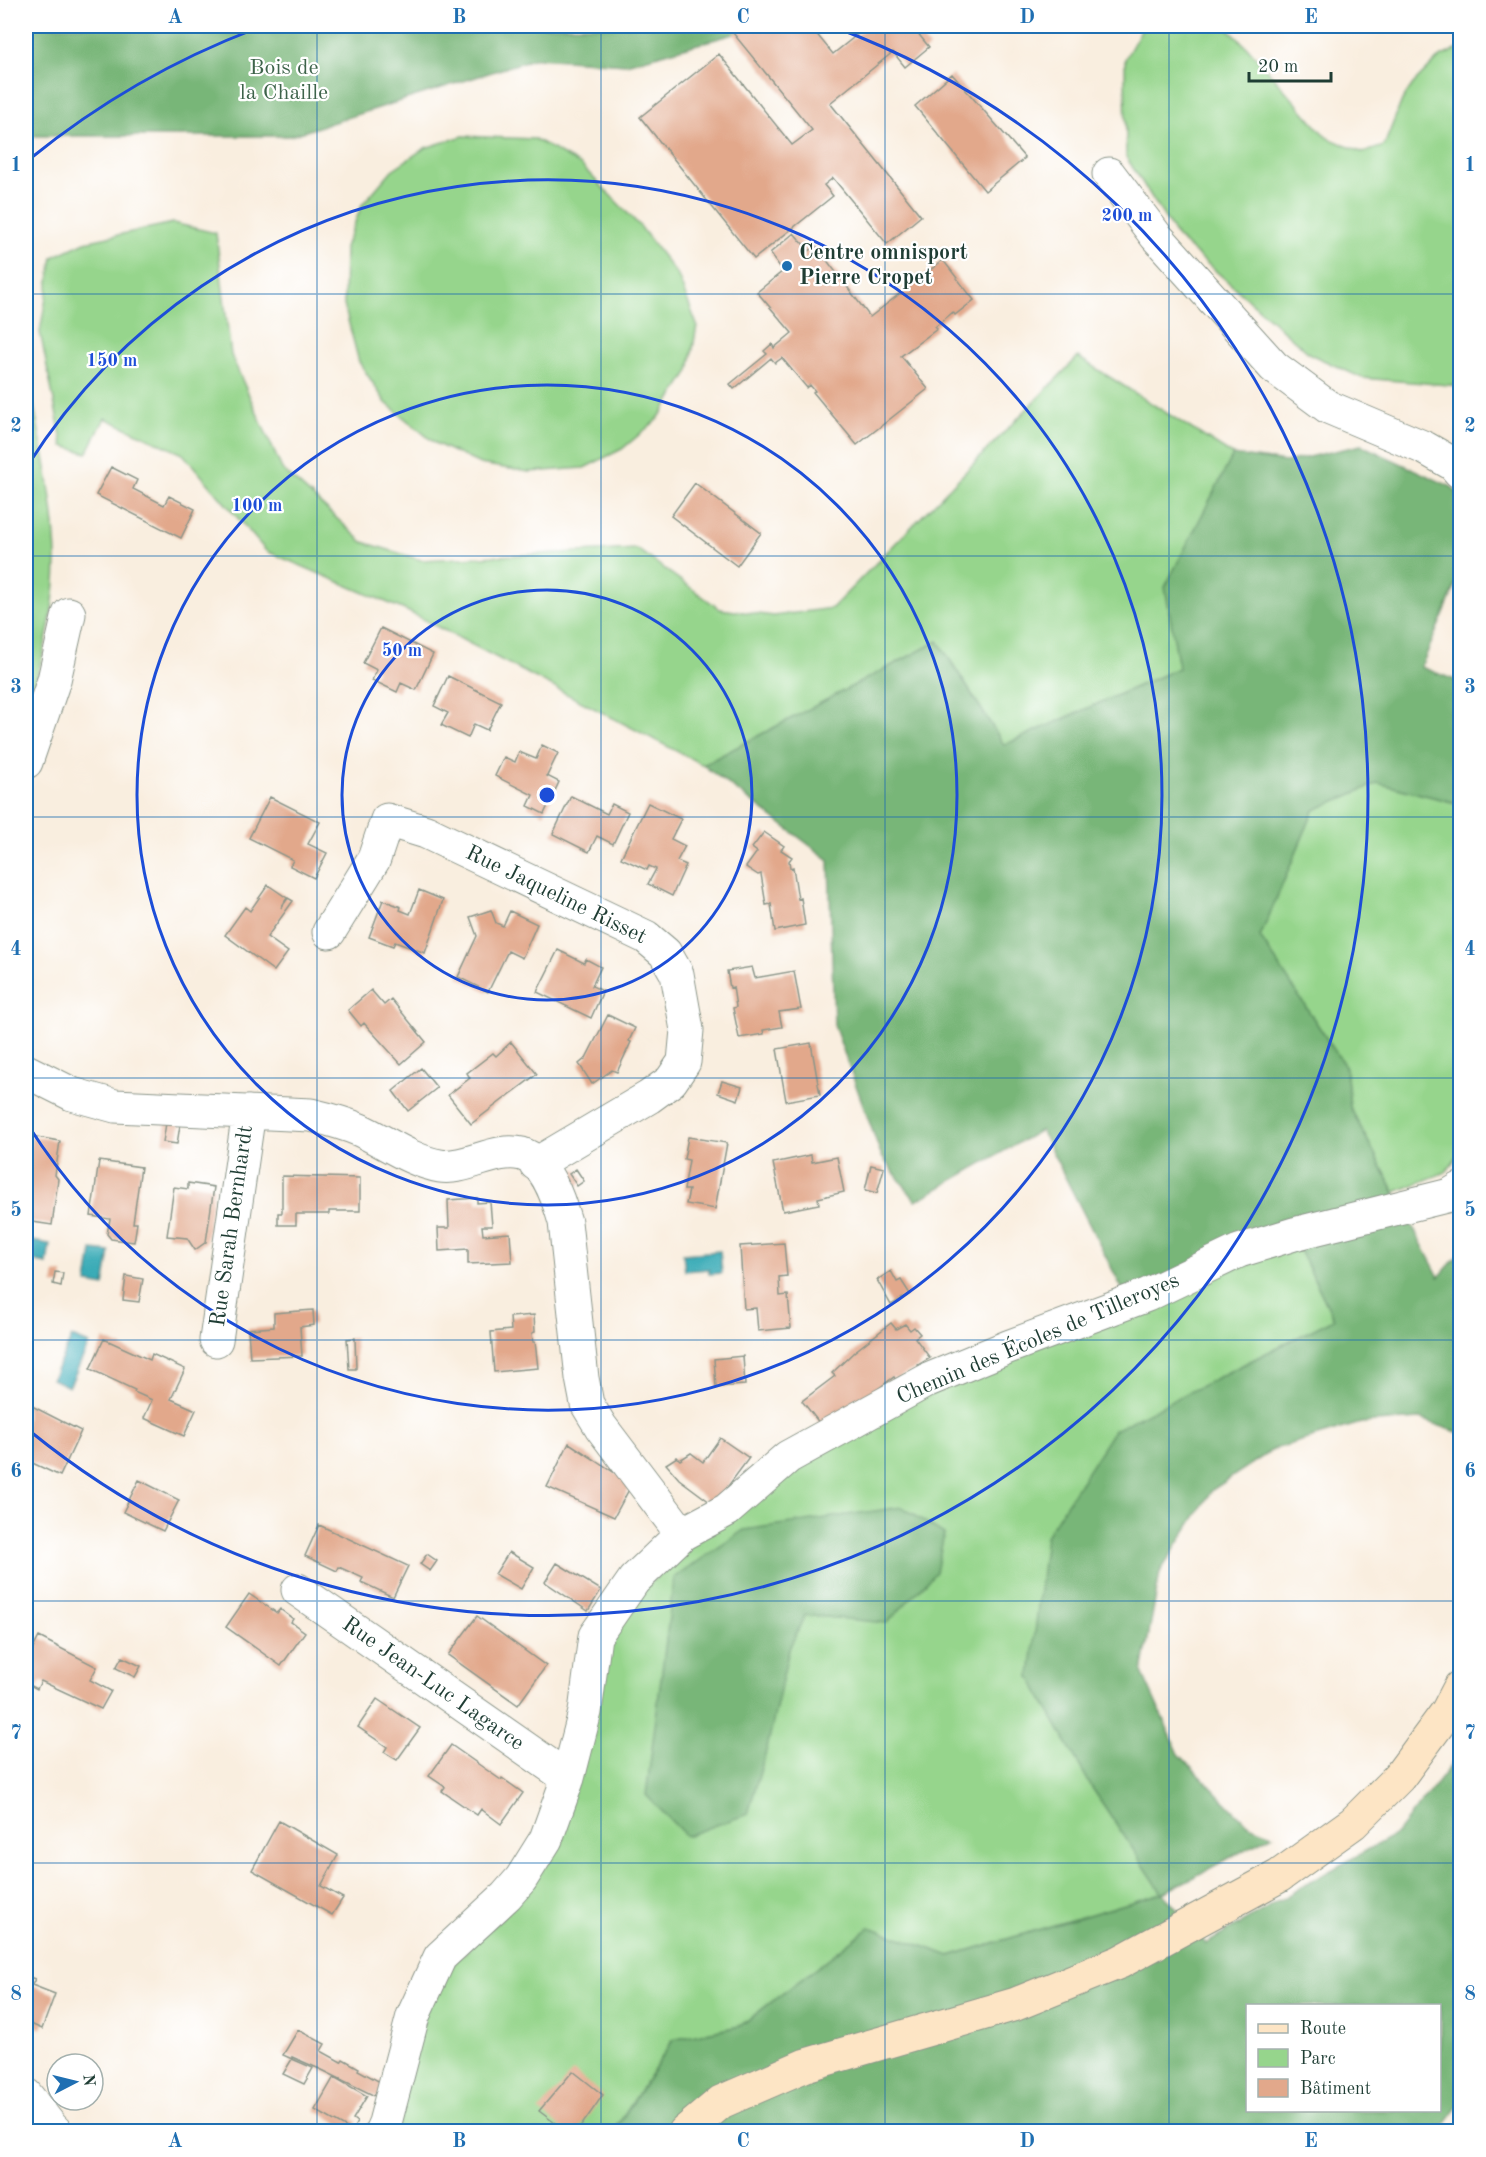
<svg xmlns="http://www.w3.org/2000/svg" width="1486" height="2157" font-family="'Old Standard TT',serif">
<rect width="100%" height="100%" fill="#fff"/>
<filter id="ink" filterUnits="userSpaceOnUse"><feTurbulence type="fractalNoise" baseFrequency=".0167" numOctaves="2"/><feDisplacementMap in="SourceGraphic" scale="12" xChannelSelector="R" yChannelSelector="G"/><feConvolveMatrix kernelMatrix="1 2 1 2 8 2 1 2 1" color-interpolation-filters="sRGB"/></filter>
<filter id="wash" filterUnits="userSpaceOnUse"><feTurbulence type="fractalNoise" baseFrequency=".008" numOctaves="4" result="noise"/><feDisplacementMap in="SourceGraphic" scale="24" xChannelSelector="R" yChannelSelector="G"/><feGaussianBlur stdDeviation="1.35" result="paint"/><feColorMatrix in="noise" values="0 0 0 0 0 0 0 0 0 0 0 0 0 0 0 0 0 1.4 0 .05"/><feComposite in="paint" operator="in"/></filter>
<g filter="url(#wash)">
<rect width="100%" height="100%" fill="#f9eedf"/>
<!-- green -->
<path fill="#96d58c" stroke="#5a8960" stroke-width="1.5" d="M1152 26H1225L1247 47 1326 137 1363 153 1384 146 1402 100 1413 84 1440 57 1460 48V386L1362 378 1310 354 1177 237 1126 157 1125 59 1141 30Z
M463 136 535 139 581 165 640 226 678 276 697 325 689 371 658 419 622 449 584 468 529 472 480 464 435 443 386 403 359 362 344 305 345 247 362 205 392 170 425 148Z
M173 223 216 233 231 355 282 469 363 542 421 560 637 549 720 609 774 616 832 608 1078 357 1233 455 1166 587 1179 668 1004 745 938 641 703 765 407 611 266 551 183 454 105 418 87 453 63 446 40 332 53 257 85 242Z
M26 371C38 426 51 481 55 538 60 596 44 657 26 712Z
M1378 783 1460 804V1152L1446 1172 1395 1192 1350 1107 1346 1068 1260 937 1314 810Z
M1297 1244 1334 1319 1218 1377 1091 1786 1163 1893 949 1956 870 1927 740 2026 673 2040 614 2131 393 2132 423 2014 448 1969 514 1905 602 1648 632 1601 686 1549 788 1473 944 1383Z"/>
<!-- forest -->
<path fill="#78b678" stroke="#4c7a56" stroke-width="1.5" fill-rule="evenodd" d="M26 26H763L626 64 536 58 290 136H26Z
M1361 445 1452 487 1460 496V575L1421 667 1460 682V804L1378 783 1314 810 1260 937 1346 1068 1350 1107 1439 1277 1460 1253V1433L1420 1419 1361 1423 1274 1449 1212 1490 1160 1572 1142 1672 1179 1754 1247 1824 1273 1835 1163 1893 1206 1944 1310 1882 1396 1834 1460 1754V2103L1439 2132H614L673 2040 740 2026 870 1927 950 1956 1162 1893 1091 1786 1030 1677 1046 1536 1114 1430 1334 1319 1297 1244 1132 1308 1041 1130 916 1201 882 1157 834 1025 829 860 703 765 938 641 1004 745 1179 668 1165 587 1233 455 1286 462ZM1248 2006H1440V2110H1248Z
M902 1507 944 1534 936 1572 887 1623 805 1615 789 1649 768 1744 748 1814 686 1836 646 1795 674 1578 744 1530Z"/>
<!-- water -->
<path fill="#39aab6" stroke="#2c7475" stroke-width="1.5" d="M26 1240 50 1244 47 1264 26 1260Z
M92 1250 110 1252 104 1286 87 1283Z
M720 1251 722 1273 709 1274V1269L685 1271 683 1254Z
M72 1337 89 1344 69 1387 52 1379Z"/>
<g id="blocks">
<!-- building -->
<path fill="#e2a88b" d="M759 26H810L833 54 868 26H912L929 47 905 67 893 52 830 103 921 216 887 244 833 178 824 185 833 196 754 259 640 117 719 54 792 145 812 130 733 33Z
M952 74 1025 158 985 191 915 106Z
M794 233 809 251 816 246 870 317 943 260 974 300 955 315 953 312 935 327 937 329 901 356 928 389 857 445 813 392 815 391 810 385 807 388 782 358 775 363 771 358 734 389 730 384 767 354 764 351 772 344 774 348 792 333 757 292 783 271 770 253Z
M111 467 137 480 133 489 164 505 169 496 195 509 181 538 96 495Z
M695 483 761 533 737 566 671 516Z
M381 628 433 654 416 690 401 683 397 692 372 680 377 670 363 663Z
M448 676 501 702 487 730 474 724 468 738 441 725 448 713 434 706Z
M542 745 558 753 547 776 559 782 544 814 528 806 533 795 495 776 504 757 515 762 519 752 536 759Z
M571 796 607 814 612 804 628 812 613 844 597 836 589 852 553 834Z
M270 797 320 822 308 844 327 853 314 878 290 866 293 860 249 838Z
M648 803 681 819 671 839 685 846 677 861 686 865 672 896 648 884 656 869 649 866 647 870 621 858Z
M764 832 784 846 781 850 792 857 789 861 790 868 793 867 798 899 801 898 805 925 775 931 771 904 766 905 761 874 758 875 746 867 757 852 752 848Z
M268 885 287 898 281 908 288 898 293 901 267 937 288 952 274 971 225 935 245 907 250 911Z
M419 890 443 900 425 953 395 942 393 946 369 937 383 900 401 907 400 910 410 914Z
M491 910 496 923 503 926 510 911 537 924 522 958 508 951 488 992 458 977 477 936 470 917Z
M558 950 584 963 586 959 601 967 592 986 603 991 591 1018 537 992Z
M752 967 755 978 794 971 801 1009 779 1012 782 1027 763 1030 764 1034 739 1038 733 1008 736 1007 733 987 730 988 727 971Z
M371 990 384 1005 391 999 426 1042 401 1064 364 1023 361 1026 348 1010Z
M608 1015 635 1028 629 1041 631 1042 617 1072 612 1070 592 1084 579 1064 586 1058Z
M511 1042 537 1074 471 1124 448 1095 470 1078 467 1073 493 1053 496 1056Z
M811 1043 820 1095 786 1101 777 1049Z
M421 1068 437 1088 408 1111 393 1091Z
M722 1081 742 1087 738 1100 718 1093Z
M167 1117 181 1119 177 1144 163 1142Z
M31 1136 60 1141 55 1175 58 1179 52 1225 26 1221V1169Z
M688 1137 727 1143 715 1209 686 1204 689 1190H684L689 1160 684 1159Z
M811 1155 812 1162 837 1157 844 1192 818 1198 819 1204 783 1211 773 1163Z
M99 1161 141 1167 133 1223H137L134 1242 111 1239 107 1234 110 1219 91 1216Z
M871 1165 884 1168 877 1193 865 1190Z
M576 1169 584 1181 577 1186 569 1174Z
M282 1176 360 1178V1211H329V1214H296V1225H278V1213H282Z
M188 1183 214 1187 206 1242 195 1250 187 1238 167 1236 174 1187 188 1189Z
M477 1198V1203L490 1202 492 1226H482L483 1235 510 1233 512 1262 468 1264V1249L439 1251 438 1228H449L448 1200Z
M784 1243 787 1276 779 1277 780 1296 788 1295 791 1328 758 1331 756 1308 744 1309 740 1246Z
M891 1271 897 1282 901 1280 910 1294 891 1305 877 1280Z
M55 1272 63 1273 61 1286 53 1284Z
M126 1276 143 1279 139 1302 123 1300Z
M313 1310 314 1325 300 1327 302 1356 250 1358 248 1329 274 1327V1313Z
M534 1315 535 1332 532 1333 533 1342H535L538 1368 494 1372 491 1332 511 1330 510 1317Z
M891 1323 896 1329 905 1324 910 1330 914 1327 920 1334 915 1338 930 1358 918 1365 919 1367 895 1379 894 1377 824 1429 802 1401 835 1376 832 1373 854 1352Z
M355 1338 356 1369H349L347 1339Z
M104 1339 150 1360 152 1354 185 1369 171 1399 196 1410 184 1436 144 1418 152 1400 134 1392 135 1390 90 1369Z
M743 1356 745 1385 716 1387 714 1359Z
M26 1403 81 1431 60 1476 26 1460Z
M720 1438 749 1458 714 1505 679 1479 666 1464 677 1457 680 1460 691 1453 703 1462Z
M569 1443 632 1484 614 1517 547 1487Z
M139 1480 179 1500 163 1531 123 1512Z
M319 1525 408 1566 393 1597 361 1582 363 1578 339 1567 337 1571 305 1556Z
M509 1552 534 1567 521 1589 495 1574Z
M427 1554 437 1561 430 1571 420 1564Z
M557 1563 601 1590 588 1611 545 1582Z
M249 1594 277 1613 280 1609 293 1619 291 1622 305 1632 281 1666 226 1627Z
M477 1616 546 1666 518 1705 448 1655Z
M39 1637 97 1667 90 1680 111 1691 101 1709 41 1681 37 1689 26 1683V1662Z
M122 1657 141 1666 135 1677 116 1668Z
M377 1699 420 1728 397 1760 384 1752 387 1747 358 1727Z
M451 1745 501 1780 502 1778 523 1793 501 1824 481 1809 477 1815 442 1791 445 1787 429 1776Z
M279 1821 338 1855 321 1886 343 1898 332 1915 252 1870Z
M26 1976 35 1979 32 1985 55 1994 42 2029 26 2022Z
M298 2030 325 2044 321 2051 341 2062 343 2059 359 2068 358 2070 384 2084 379 2098 322 2070 292 2057V2059L283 2055Z
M292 2059 313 2068 304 2084 283 2074Z
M573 2071 603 2095 577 2132H567L539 2111Z
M334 2077 367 2096 353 2119 357 2122 352 2131 315 2110Z"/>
</g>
</g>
<g filter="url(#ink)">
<use href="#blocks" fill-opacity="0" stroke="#8c968a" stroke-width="1.5"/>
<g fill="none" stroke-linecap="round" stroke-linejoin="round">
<defs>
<path id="street" d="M1109 174 1156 236 1274 367 1328 407 1425 448 1453 464 1460 472
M26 762 54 680 69 614
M329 932 374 859 387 820 426 832 646 937 665 953 677 974 687 1030 684 1062 671 1081 649 1097 536 1164
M26 1071 72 1094 115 1106 311 1115C328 1119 344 1123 360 1130 386 1142 411 1161 440 1166 466 1170 495 1147 522 1154 546 1161 559 1201 565 1222L582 1378 587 1404 601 1427 682 1534
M216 1340 249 1112
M298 1590 568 1778
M26 2095 51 2127 56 2132
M381 2132 385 2123 413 2016 440 1957 506 1896 521 1879 546 1839 568 1778 585 1712 595 1636 634 1580 682 1534 727 1510 788 1457 928 1380 1008 1347 1147 1295 1239 1251 1294 1234 1450 1195 1460 1189"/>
<path id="secondary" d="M685 2132 721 2102 806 2065 1016 2004 1120 1962 1279 1876 1353 1823 1399 1777 1447 1712 1460 1687"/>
</defs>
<!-- street casing -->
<use href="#street" stroke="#8c968a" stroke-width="35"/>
<!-- secondary casing -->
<use href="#secondary" stroke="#8c968a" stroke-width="35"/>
<!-- street -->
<use href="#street" stroke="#fff" stroke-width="33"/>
<!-- secondary -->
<use href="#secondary" stroke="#fde5c5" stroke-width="33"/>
</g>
</g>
<!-- grid -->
<path fill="none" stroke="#1f6fb2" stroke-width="1.5" stroke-opacity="0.55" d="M317 26V2132M601 26V2132M885 26V2132M1169 26V2132M26 294H1460M26 556H1460M26 817H1460M26 1078H1460M26 1340H1460M26 1601H1460M26 1863H1460"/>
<!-- distance rings -->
<g fill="none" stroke="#1d4ed8" stroke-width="3">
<circle cx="547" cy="795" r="205"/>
<circle cx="547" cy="795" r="410"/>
<path d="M28 465A615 615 0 1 1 28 1125"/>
<path d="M31 158A820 820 0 0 1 260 27M834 27A820 820 0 1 1 31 1432"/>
</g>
<!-- markers -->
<circle fill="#1f6fb2" stroke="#fff" stroke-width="2" cx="787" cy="266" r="6"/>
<g text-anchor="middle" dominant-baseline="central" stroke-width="4.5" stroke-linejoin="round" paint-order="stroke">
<!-- park labels -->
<g font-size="22" fill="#3d634a" stroke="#fff">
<text x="284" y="68">Bois de<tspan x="284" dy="25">la Chaille</tspan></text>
</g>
<!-- poi labels -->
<g font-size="22" font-weight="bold" fill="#1f3d34" stroke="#fff" text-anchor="start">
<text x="799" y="253">Centre omnisport<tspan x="799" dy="25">Pierre Cropet</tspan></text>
</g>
<!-- street labels -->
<g font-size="22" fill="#1f3d34" stroke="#fff">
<text transform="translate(556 895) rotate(26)">Rue Jaqueline Risset</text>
<text transform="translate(232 1226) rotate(-82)">Rue Sarah Bernhardt</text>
<text transform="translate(1038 1339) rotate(-23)">Chemin des Écoles de Tilleroyes</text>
<text transform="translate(433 1684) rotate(35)">Rue Jean-Luc Lagarce</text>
</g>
</g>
<circle cx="547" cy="795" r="9" fill="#1d4ed8" stroke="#fff" stroke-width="3"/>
<g font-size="18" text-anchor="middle" font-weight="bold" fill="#1d4ed8" stroke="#fff" stroke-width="4.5" stroke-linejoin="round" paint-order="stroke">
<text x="1127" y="221">200 m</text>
<text x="112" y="366">150 m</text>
<text x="257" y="511">100 m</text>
<text x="402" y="656">50 m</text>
</g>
<!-- margin -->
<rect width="1486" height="2157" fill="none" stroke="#fff" stroke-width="66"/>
<!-- legend -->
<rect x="1246" y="2004" width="195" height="108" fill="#ffffff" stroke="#a5b1ae" stroke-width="1.5"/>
<rect x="1258" y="2024" width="30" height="9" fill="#fde5c5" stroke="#a5b1ae" stroke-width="1.5"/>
<text x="1300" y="2034" font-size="18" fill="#1f3d34">Route</text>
<rect x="1258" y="2049" width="30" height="18" fill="#96d58c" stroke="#a5b1ae" stroke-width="1.5"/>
<text x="1300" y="2064" font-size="18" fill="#1f3d34">Parc</text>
<rect x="1258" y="2079" width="30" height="18" fill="#e2a88b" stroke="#a5b1ae" stroke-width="1.5"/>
<text x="1300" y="2094" font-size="18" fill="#1f3d34">Bâtiment</text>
<!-- north arrow -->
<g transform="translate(75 2082) rotate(83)"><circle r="28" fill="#ffffff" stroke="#a5b1ae" stroke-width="1.5"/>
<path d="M0-4.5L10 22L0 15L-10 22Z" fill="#1f6fb2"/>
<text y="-9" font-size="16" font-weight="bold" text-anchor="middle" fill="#1f3d34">N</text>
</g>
<!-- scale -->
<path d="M1249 72v9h82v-9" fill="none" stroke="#1f3d34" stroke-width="3"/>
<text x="1258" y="72" font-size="18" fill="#1f3d34" stroke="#ffffff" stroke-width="4.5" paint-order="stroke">20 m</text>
<rect x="33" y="33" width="1420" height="2091" fill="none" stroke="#1f6fb2" stroke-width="2"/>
<g font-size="20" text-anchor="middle" font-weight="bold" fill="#1f6fb2">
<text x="175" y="23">A</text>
<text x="459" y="23">B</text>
<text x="743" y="23">C</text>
<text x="1027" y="23">D</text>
<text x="1311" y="23">E</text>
<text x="16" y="171">1</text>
<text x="1470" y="171">1</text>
<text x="16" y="432">2</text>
<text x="1470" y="432">2</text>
<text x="16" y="693">3</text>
<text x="1470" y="693">3</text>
<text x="16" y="955">4</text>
<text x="1470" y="955">4</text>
<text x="16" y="1216">5</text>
<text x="1470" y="1216">5</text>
<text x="16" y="1477">6</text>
<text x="1470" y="1477">6</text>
<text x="16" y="1739">7</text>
<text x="1470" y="1739">7</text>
<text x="16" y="2000">8</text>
<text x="1470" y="2000">8</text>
<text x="175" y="2147">A</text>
<text x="459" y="2147">B</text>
<text x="743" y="2147">C</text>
<text x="1027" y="2147">D</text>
<text x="1311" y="2147">E</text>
</g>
</svg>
